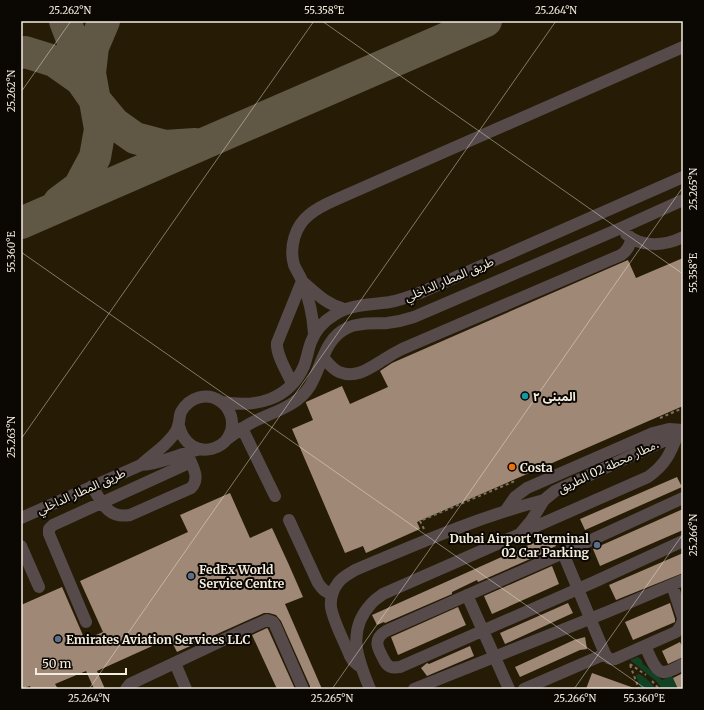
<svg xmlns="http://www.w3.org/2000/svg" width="704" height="710" font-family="Merriweather,'Noto Sans Arabic',serif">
<rect width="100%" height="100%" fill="#261c06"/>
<!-- green -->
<path fill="#114225" d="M638 657C641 659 642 660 643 664L662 680 672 676 677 687 683 684V689H662L656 681 630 660Z
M639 674C646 677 651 683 656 689H641L636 675Z"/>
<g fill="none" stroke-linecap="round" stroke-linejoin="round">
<!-- taxiway -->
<path stroke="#605744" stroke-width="32" d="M65 21 87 79
M21 53 25 52 54 61 81 80 95 100 114 123 135 138 165 146 195 144
M59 202 79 187 95 157 100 129 90 73 93 47 104 21
M21 223 486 21"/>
</g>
<!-- building -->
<path fill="#9f8976" d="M683 258V406L417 522 420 529 366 553 363 546 345 553 292 429 313 420 306 403V402L342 386 350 404 388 387 380 371 392 363 628 260 636 278Z
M677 477 682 487 585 530 580 519Z
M230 493 250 538 272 528 289 565 303 597 285 604 322 689H310V686L281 621 276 615 269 613H264L177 652 170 638 97 671 105 689H94L86 671 55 684 58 689H31L30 686 21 689V605L62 587 85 640 103 632 80 581 188 532 180 515Z
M683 509V530L600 566 593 549Z
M551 535 556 546 545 551 546 552 478 582 477 580 452 592V594L385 623 384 622 377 625 372 615Z
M683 553V573L616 600 609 585Z
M552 566 559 584 492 614 484 596Z
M568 603 573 613 505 644 500 633Z
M670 603 675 619V622L633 640 625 622Z
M458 607 466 625 398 655 391 637Z
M267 628 268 629 295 689H277L252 635Z
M585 637 587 649 580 650 520 677 515 667 574 640Z
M680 642 683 648V657L668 664 662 651Z
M470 646 474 656 427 676 421 668 427 663 429 664Z
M592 673 634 688 633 689H586Z
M683 673V689H678L673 678Z"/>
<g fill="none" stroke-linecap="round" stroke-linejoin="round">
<!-- path -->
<path stroke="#7c7361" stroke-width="2" stroke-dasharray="3 3" stroke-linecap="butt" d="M660 418 683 408
M424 529 420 521 515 481
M630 664 646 675
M630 665 639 689
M652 681 659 689"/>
<!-- minor -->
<path stroke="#574a4b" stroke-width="12" d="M626 234C641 248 665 246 683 237
M303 282C318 295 325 303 344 309
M314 334C313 316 309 298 302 281 300 275 296 270 294 265 289 247 295 226 309 215 317 208 326 204 335 200L683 47
M323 357C328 363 332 369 339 372 356 379 370 368 383 360 389 356 396 352 402 349L621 255C627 251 630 246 631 239
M292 383C287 372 276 355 277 343L302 281
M222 402C256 408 289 400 304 366 307 358 308 350 311 342 315 331 324 321 334 315 350 304 371 305 390 302 401 300 411 296 422 292L683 177
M242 428 275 496
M226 440C234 434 242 428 251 423 272 412 297 407 310 386 322 366 324 339 347 328 359 322 374 324 387 323 396 322 405 320 414 317L621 228 683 200
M141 465C150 456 162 449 170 439 173 436 177 431 178 426 180 421 179 416 181 412 189 397 207 392 220 401 225 404 229 410 231 416 240 450 189 466 179 426
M92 486C102 503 108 519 130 515L191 488C201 478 192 466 188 455
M683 498 563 553 386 631C373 639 377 647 383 658 385 662 387 666 391 667 394 668 397 667 400 667L594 582 683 541
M506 510 515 497 527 488 653 433 669 429 683 430
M21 518 141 465C162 464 180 453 201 449
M289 520 318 583C322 589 325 592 332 594
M523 532 648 477C666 464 670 454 678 434
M21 546 39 587
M563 553 605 654C608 658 610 660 615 659L676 632C680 628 682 625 683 619
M672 585 683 618
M467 595 509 689
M86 622 49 534V529L53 525 191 462
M645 646C649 653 655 674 665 672 671 671 678 667 683 664
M175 663 186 689
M359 666 353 661 350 656C345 643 333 621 331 607 330 599 333 589 338 583 342 577 349 574 355 570 417 544 478 517 544 500
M126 689 130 684 240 632 267 620 273 622 275 625 303 689
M370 689C358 660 346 631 371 604 374 600 379 597 383 594L520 534 531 521 544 500 555 491 683 432
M414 689 607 612 683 580
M524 689 605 654"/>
</g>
<!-- ticks -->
<path fill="none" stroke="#f3ecdf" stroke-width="1" stroke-opacity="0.45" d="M322 21 683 274M21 92 71 21M21 252 646 689M21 439 314 21M89 689 556 21M332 689 683 187M574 689 683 534"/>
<!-- markers -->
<circle fill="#0f9aa8" stroke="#0b0702" stroke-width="1.5" cx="525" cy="396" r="4"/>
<circle fill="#e8710a" stroke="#0b0702" stroke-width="1.5" cx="512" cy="467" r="4"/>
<g fill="#5c6f8a" stroke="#0b0702" stroke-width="1.5">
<circle cx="597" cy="545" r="4"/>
<circle cx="191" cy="576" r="4"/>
<circle cx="58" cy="639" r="4"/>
</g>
<g text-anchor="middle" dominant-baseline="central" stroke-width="4" stroke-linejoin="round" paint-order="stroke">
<!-- street labels -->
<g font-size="12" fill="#f3ecdf" stroke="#0b0702">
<text transform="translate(449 279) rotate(-23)">طريق المطار الداخلي</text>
<text transform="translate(608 466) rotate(-25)">مطار محطة 02 الطريق.</text>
<text transform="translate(81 491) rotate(-24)">طريق المطار الداخلي</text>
</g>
<!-- poi labels -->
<g font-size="12" font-weight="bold" fill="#f3ecdf" stroke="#0b0702" text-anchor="start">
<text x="533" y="396">المبنى ٢</text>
<text x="520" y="467">Costa</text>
<text x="589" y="538" text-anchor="end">Dubai Airport Terminal<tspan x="589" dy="14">02 Car Parking</tspan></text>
<text x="199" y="569">FedEx World<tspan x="199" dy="14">Service Centre</tspan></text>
<text x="66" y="639">Emirates Aviation Services LLC</text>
</g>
</g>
<!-- border -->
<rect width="704" height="710" fill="none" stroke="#0b0702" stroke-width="44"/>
<!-- scale -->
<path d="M36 668v6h90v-6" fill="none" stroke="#f3ecdf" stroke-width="2"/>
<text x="42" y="668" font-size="12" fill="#f3ecdf" stroke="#0b0702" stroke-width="3" paint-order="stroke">50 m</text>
<rect x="22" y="22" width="660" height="666" fill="none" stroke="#f3ecdf" stroke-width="1.5"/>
<g font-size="10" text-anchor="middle" fill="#f3ecdf">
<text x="70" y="14">25.262°N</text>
<text x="324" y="14">55.358°E</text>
<text x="556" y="14">25.264°N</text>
<text transform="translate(11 91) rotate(-90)" y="4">25.262°N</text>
<text transform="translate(693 189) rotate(-90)" y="4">25.265°N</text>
<text transform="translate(11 252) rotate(-90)" y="4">55.360°E</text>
<text transform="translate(693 273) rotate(-90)" y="4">55.358°E</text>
<text transform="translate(11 437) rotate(-90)" y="4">25.263°N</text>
<text transform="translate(693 535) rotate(-90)" y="4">25.266°N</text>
<text x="89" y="702">25.264°N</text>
<text x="332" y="702">25.265°N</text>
<text x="575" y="702">25.266°N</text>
<text x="644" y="702">55.360°E</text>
</g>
</svg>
